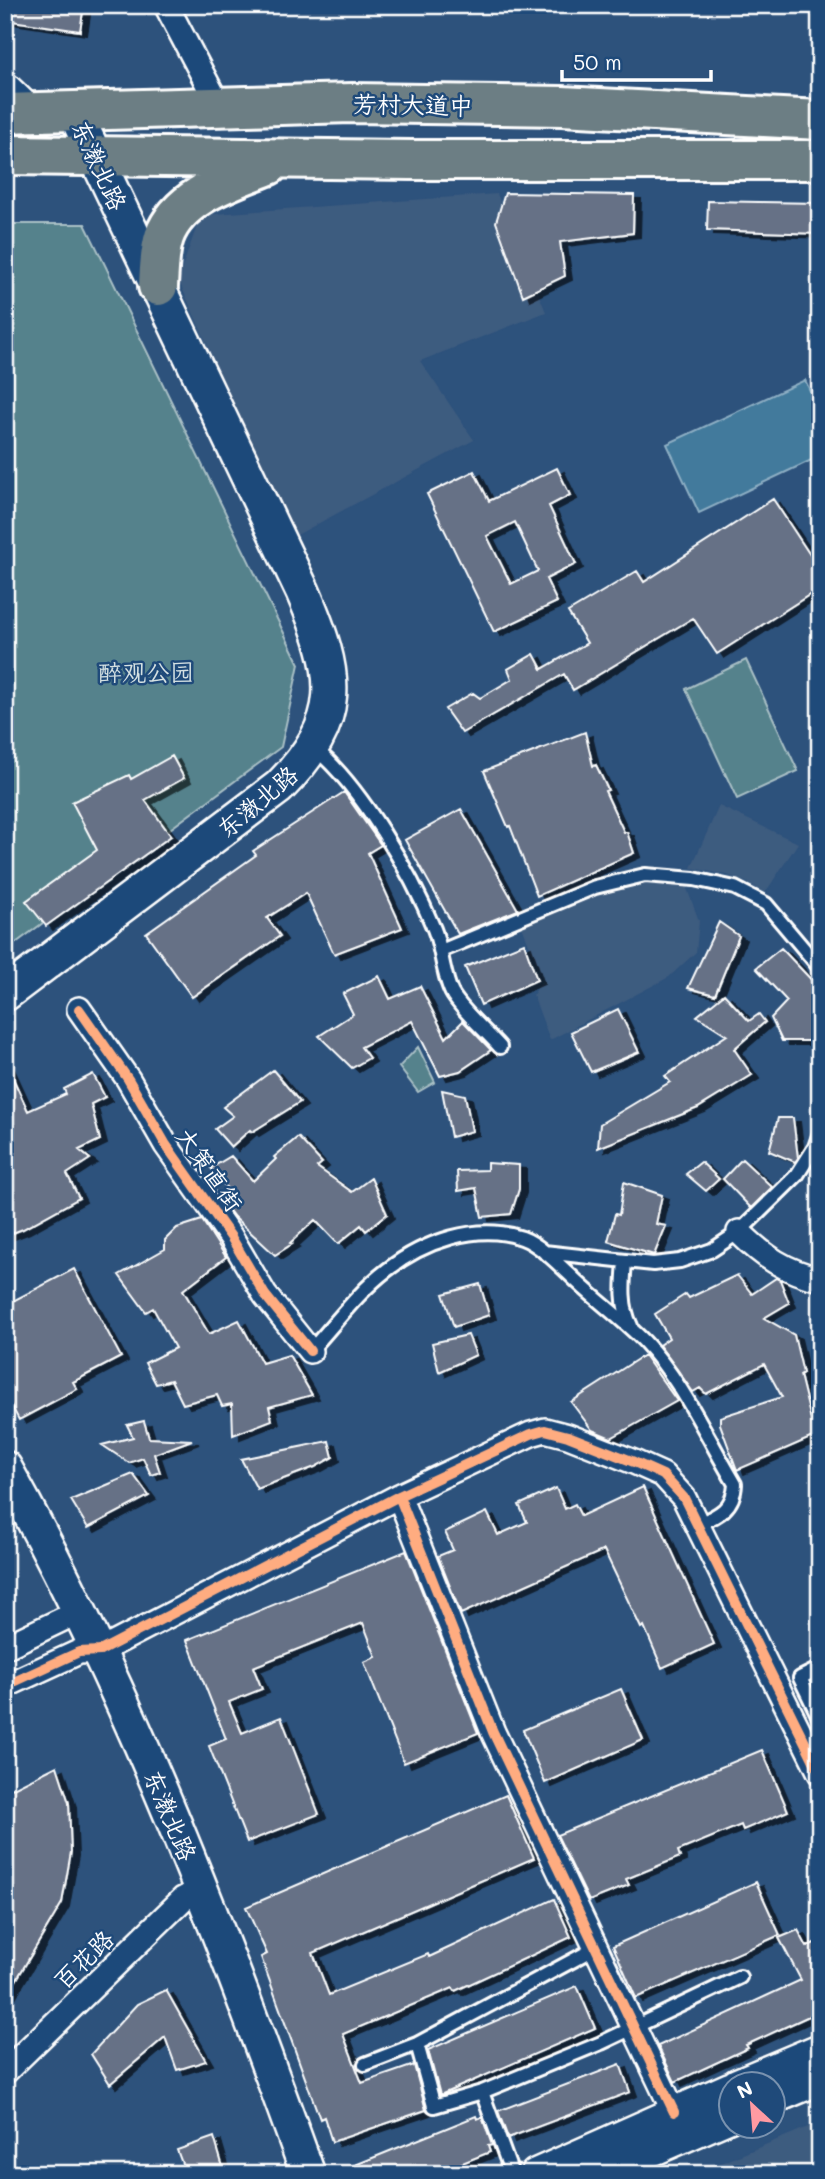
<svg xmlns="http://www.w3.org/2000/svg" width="825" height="2179" font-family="Mali,'LXGW WenKai TC',sans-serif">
<defs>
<filter id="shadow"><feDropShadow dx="7" dy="4" stdDeviation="0" flood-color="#0009"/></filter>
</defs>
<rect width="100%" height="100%" fill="#2d527c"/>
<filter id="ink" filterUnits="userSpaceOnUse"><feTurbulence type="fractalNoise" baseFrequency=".0143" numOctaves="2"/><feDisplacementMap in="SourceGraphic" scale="14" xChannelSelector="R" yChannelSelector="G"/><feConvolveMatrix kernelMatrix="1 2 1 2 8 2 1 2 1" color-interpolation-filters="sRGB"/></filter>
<g filter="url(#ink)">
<!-- built -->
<path fill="#3e5b7f" d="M497 194 546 312 420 361 474 440 293 537 178 279 201 215Z
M719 806 798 843 765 893 748 883 727 875 691 868Z
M636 884 686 886 699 921 696 952 669 977 550 1040 533 995 543 979 521 924 591 894Z
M820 2122V2174H695Z"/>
<!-- green -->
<path fill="#54828c" stroke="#aac0c6" stroke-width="2" d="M5 224H85L299 664 281 747 5 951Z
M746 660 798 771 737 799 686 689Z
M418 1047 435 1082 418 1092 399 1067Z"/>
<!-- water -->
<path fill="#427a9c" stroke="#8eafc4" stroke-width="2" d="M805 380 820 412V456L699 513 667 444Z"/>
<!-- building -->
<path fill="#667186" stroke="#fff" stroke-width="2" fill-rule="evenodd" filter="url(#shadow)" d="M5 5H84L80 31 5 20Z
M505 193 634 195 633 233 560 242 565 276 523 296 496 222Z
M708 201 820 203V234L707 230Z
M557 468 570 495 549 506 576 564 546 579 557 602 494 632 427 494 474 471 489 501ZM515 522 538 571 511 584 487 536Z
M773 499 820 570V588L717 654 693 618 573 690 564 674 462 733 445 709 473 693 480 698 512 679 508 669 534 654 542 669 587 643 568 612 637 571 644 582Z
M585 732 593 766 596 765 608 790 605 791 624 832H627L634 853 537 896 510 826 508 827 484 771Z
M172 756 184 778 145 800 171 836 46 926 26 901 97 850 72 802 129 775 131 779Z
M344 792 381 845 368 853 402 928 334 954 306 893 267 918 280 936 192 997 146 933 256 855 253 851Z
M461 809 518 910 458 934 405 840Z
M719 922 739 936 715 995 688 988Z
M524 943 537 980 481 1005 465 967Z
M781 948 820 989V1041H782L771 1018 787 1001 756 968Z
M379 976 390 999 420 986 446 1038 463 1021 491 1050 460 1071 440 1076 412 1021 361 1047 369 1058 352 1068 319 1036 353 1014 343 994Z
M724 994 749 1021 759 1014 765 1022 734 1049 752 1075 698 1108 598 1148 600 1124 670 1082 665 1076 727 1035 697 1016Z
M618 1009 639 1052 591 1072 571 1032Z
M5 1061 28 1111 66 1094 64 1089 93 1074 105 1097 91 1104 100 1140 79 1150 90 1159 67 1174 79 1198 23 1229 5 1236Z
M273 1070 300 1102 252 1132 250 1130 231 1147 215 1129 233 1116 223 1107Z
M442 1090 465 1095 472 1131 451 1137Z
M778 1118H793L798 1158 795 1162 769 1151Z
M298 1137 322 1163 317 1167 352 1192 371 1178 387 1214 366 1231 361 1225 338 1244 315 1220 290 1243 292 1244 275 1255 234 1217 228 1209 236 1200 211 1168 231 1156 253 1181 276 1159 274 1157Z
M742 1159 772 1187 751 1208 723 1179Z
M701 1162 719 1179 706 1191 686 1174Z
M487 1163 519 1165V1189L511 1214 482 1217 476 1188 458 1191 457 1171 487 1170Z
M624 1182 662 1195 656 1224 666 1226 654 1255 608 1241 615 1214 619 1215Z
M202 1220 226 1257 183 1290 209 1334 239 1320 262 1363 289 1355 312 1395 269 1407 272 1420 233 1435 232 1404 222 1406 217 1395 183 1404 171 1380 156 1384 145 1363 175 1348 153 1308 146 1312 119 1275 165 1249V1240L177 1228Z
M74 1269 121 1357 73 1382 77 1389 19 1420 5 1394V1305Z
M737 1275 752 1294 776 1278 780 1280 789 1303 764 1318 794 1335 803 1373 800 1375 815 1436 737 1470 720 1424V1417L782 1397 764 1364 706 1394 700 1388 693 1392 659 1345 669 1338 655 1314 686 1294 689 1298Z
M480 1284 489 1315 454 1327 443 1294Z
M468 1335 476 1355 439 1372 432 1343Z
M644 1355 677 1401 611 1438 592 1430 571 1402Z
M144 1421 149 1438 192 1440 154 1454 160 1472 151 1475 143 1458 129 1463 102 1445 133 1437 127 1425Z
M329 1441 333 1457 315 1467 257 1489 241 1459Z
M133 1474 149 1496 88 1528 71 1500Z
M643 1487 714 1644 662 1668 644 1626 641 1628 604 1550 461 1614 438 1556 453 1550 445 1532 487 1512 498 1535 527 1522 519 1505 556 1488 565 1509 575 1504 581 1516Z
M406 1551 478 1733 404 1763 364 1662 376 1657 363 1623 253 1667 262 1689 229 1702 242 1733 281 1717 319 1814 247 1842 209 1746 226 1739 187 1640Z
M621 1689 643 1740 545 1783 523 1730Z
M762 1750 788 1811 743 1830 741 1825 678 1851 680 1857 626 1879 629 1885 589 1901 557 1835Z
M57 1766 69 1803 71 1852 62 1903 5 1999V1792Z
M506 1795 534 1858 313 1953 329 1995 428 1954 429 1957 554 1899 571 1937 455 1991 453 1988 343 2034 362 2083 414 2065 426 2110 332 2142 324 2117 320 2119 261 1957 267 1954 246 1907Z
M756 1882 780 1935 636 1998 613 1946Z
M798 1930 807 1947 820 1940V2011L746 2045 748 2048 675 2082 658 2046 801 1980 779 1938Z
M577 1986 595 2028 440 2095 428 2050Z
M166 1990 206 2061 177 2070 165 2037 110 2084 91 2054 137 2004Z
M620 2064 630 2092 508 2138 498 2111Z
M476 2116 477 2119 482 2117 492 2145 488 2146 490 2152 435 2174H333Z
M214 2137 225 2174H186L177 2150Z"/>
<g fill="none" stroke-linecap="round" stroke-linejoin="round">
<defs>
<path id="service" d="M314 748C360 785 411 873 434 929 442 948 443 978 453 995 465 1014 485 1030 500 1047
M441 951 595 887 645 875 694 879 735 888 766 904 820 968
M544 1252 653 1264 680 1261 712 1250 739 1232 797 1175 815 1147 820 1133
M625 1262C623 1284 621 1306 631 1326
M310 1351C335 1324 358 1292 387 1270 423 1242 477 1222 522 1238 542 1245 567 1273 584 1288 603 1305 625 1322 644 1341 683 1382 706 1436 735 1484 734 1509 717 1516 697 1525
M820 1668 800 1678 820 1719
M417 2044 434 2106 482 2092 512 2174
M365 2064 417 2044 596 1948
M482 2092 601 2043 740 1977"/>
<path id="minor" d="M166 5 219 106
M5 83 35 112
M79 1009 128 1079 166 1145 231 1237 265 1295 310 1351
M739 1232C763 1256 786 1272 820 1279
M399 1496 493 1732 674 2112
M5 1647 80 1611
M5 1686 79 1652 100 1651 399 1496 531 1434 545 1430 568 1436 634 1462 663 1475 684 1498 820 1773
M5 2072 183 1899 202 1889"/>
<path id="tertiary" d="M737 2084 820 2049
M772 2099 820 2079
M536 2174 730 2088
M598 2174 730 2117"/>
<path id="secondary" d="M5 994 279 787C346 719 339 676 303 592L74 111
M5 1468C130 1693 221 1932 308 2174"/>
<path id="trunk" d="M5 113 352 103 562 106 820 120
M5 155 411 160H820
M158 286C159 270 159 252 164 237 179 195 232 180 269 165"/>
</defs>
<!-- service casing -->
<use href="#service" stroke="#fff" stroke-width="18"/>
<!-- minor casing -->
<use href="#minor" stroke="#fff" stroke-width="28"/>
<!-- tertiary casing -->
<use href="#tertiary" stroke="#fff" stroke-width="35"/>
<!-- secondary casing -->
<use href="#secondary" stroke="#fff" stroke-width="38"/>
<!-- trunk casing -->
<use href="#trunk" stroke="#fff" stroke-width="44"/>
<!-- service -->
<use href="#service" stroke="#1f4a7a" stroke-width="12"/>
<!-- minor -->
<use href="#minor" stroke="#1f4a7a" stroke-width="23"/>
<!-- tertiary -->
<use href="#tertiary" stroke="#1f4a7a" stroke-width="30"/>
<!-- secondary -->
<use href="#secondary" stroke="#1f4a7a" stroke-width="33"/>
<!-- trunk -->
<use href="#trunk" stroke="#6c7e84" stroke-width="38"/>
<defs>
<path id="cycleway" d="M79 1009 128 1079 166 1145 231 1237 265 1295 310 1351
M399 1496 493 1732 674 2112
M5 1686 79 1652 100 1651 399 1496 531 1434 545 1430 568 1436 634 1462 663 1475 684 1498 820 1773"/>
</defs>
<!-- cycleway casing -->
<use href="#cycleway" stroke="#1f4a7a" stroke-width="15"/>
<!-- cycleway -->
<use href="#cycleway" stroke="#ffac80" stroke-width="10"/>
</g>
</g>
<g text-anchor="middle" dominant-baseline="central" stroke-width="5" stroke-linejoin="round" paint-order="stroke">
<!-- street labels -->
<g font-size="24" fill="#fff" stroke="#1f4a7a">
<text transform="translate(413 104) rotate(1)">芳村大道中</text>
<text transform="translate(100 165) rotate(65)">东漖北路</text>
<text transform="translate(257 801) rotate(-40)">东漖北路</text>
<text transform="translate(210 1169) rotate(55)">大策直街</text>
<text transform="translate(171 1815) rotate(67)">东漖北路</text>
<text transform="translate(83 1959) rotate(-44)">百花路</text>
</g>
<!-- park labels -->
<g font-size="24" fill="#d4e0e2" stroke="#1f4a7a">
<text x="146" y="671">醉观公园</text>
</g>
</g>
<!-- margin -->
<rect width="825" height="2179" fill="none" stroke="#1f4a7a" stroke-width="28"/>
<rect x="14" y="14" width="797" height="2151" fill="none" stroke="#fff" stroke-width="2.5" filter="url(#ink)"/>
<!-- north arrow -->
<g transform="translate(752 2105) rotate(334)"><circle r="33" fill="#1f4a7a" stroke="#7992af" stroke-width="2"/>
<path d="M0-5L12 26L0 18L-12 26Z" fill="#ff9aa2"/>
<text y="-10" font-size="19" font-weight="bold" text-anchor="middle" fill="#ffffff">N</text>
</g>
<!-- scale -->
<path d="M562 70v10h149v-10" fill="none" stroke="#ffffff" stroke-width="3.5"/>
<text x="573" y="70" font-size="21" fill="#ffffff" stroke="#1f4a7a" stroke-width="5" paint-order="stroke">50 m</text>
</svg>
